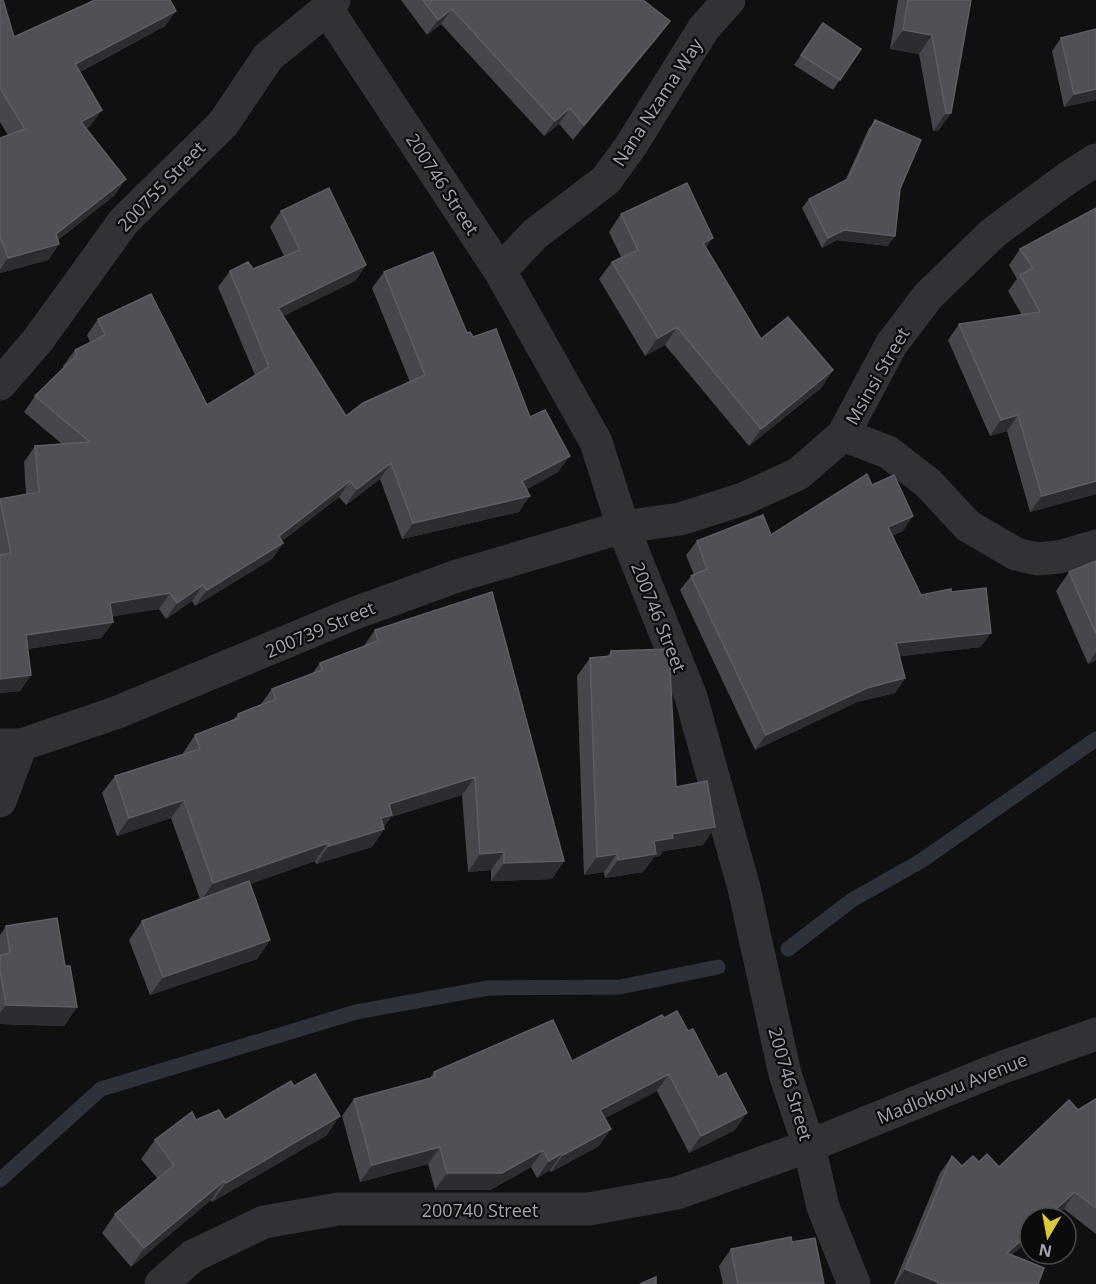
<svg xmlns="http://www.w3.org/2000/svg" width="1096" height="1284" font-family="'Open Sans',sans-serif">
<rect width="100%" height="100%" fill="#101011"/>
<g fill="none" stroke-linecap="round" stroke-linejoin="round">
<!-- stream -->
<path stroke="#2d323a" stroke-width="15" d="M788 949 852 900 921 861 1096 739
M0 1180 101 1089 356 1012 488 988 620 987 718 967"/>
<!-- minor -->
<path stroke="#323236" stroke-width="33" d="M327 9 500 271 596 442 623 527 691 697 744 888 785 1074 809 1146 823 1207 854 1284
M500 271 535 234 606 180 630 147 704 28 729 0
M0 384 38 340 124 221 223 124 268 57 327 9 334 0
M843 435 888 452 928 483 968 526 1016 554 1037 559 1059 557 1096 546
M0 745H21L118 712 355 613 457 576 623 527 680 519 743 499 798 474 843 435 891 345 928 296 993 233 1069 177 1096 160
M0 801 21 745
M161 1284 193 1256 264 1222 338 1209H589L677 1193 809 1146 1003 1067 1096 1034"/>
</g>
<!-- wall -->
<path fill="#47464c" d="M0 0 14 37 172 3 176 11 165 26 80 72 91 125 86 129 115 195 58 240 59 244 48 260 0 273V138L8 135 0 122Z
M401 0H643L659 36 573 140 559 124 544 136 441 24 427 35Z
M898 0H971L951 113 938 131H933L919 54 890 49Z
M823 23 861 49 833 90 794 65Z
M1096 29V100L1064 107 1052 51 1061 38Z
M875 120 900 189 888 246 837 240 822 248 802 208 809 199 845 181 868 130Z
M1096 208V494L1030 512 1007 431 990 436 948 340 959 324 1022 315 1008 291 1017 279 1009 265 1020 249Z
M281 211 366 265 355 281 283 316 346 416 410 382 372 288 384 272 473 337 530 417 558 472 527 489 519 512 402 539 380 479 346 505 339 497 282 541 283 543 272 559 195 606 192 601 166 619 159 609 112 616 113 622 101 638 27 649 31 675 20 691 0 693V500L26 494 24 462 35 446 62 444 24 412 35 396 64 368 63 366 75 350 90 342 87 335 98 319 207 405 255 375 218 287 230 271 253 269 284 256 270 227Z
M621 214 706 248 761 339 833 370 821 388 749 446 665 345 645 356 599 279 612 262 621 257 609 232Z
M872 485 903 531 892 536 921 595 951 592 981 647 900 656 905 678 895 693 857 702 755 750 680 590 691 576 694 575 686 555 697 541 771 535Z
M1096 561V660L1088 664 1056 591 1069 572Z
M375 630 564 861 552 879 491 881V870L468 872 462 795 391 817 384 827V829L372 847 316 864 315 861 250 884 270 940 257 959 150 995 129 940 142 921 200 899 171 818 117 836 102 793 115 776 183 754V753L195 735 233 720 238 714 261 704 272 689 312 674 320 663 363 647Z
M611 651 676 787 715 827 703 845 663 851 660 856 654 857 643 872 605 878 604 872 584 875 577 676 590 658 607 657Z
M6 926 65 966 77 1007 64 1026 0 1024V935Z
M662 1015 735 1130 689 1153 657 1091 605 1118 599 1146 551 1172 550 1170 537 1178 531 1167 490 1190H435L428 1164 360 1182 342 1116 354 1099 430 1078 434 1072 572 1061Z
M1096 1099V1234L1064 1209 1030 1218V1239L1012 1255 1038 1284H894L940 1173 952 1156 962 1166 979 1162 999 1167 1078 1110Z
M196 1120H225L327 1135 212 1202 211 1200 131 1267 102 1233 115 1214 158 1179 141 1159 155 1140Z
M792 1242 824 1284H723L719 1266 731 1249Z"/>
<!-- shaded-wall -->
<path fill="#2d2c30" d="M452 9 441 24 427 35 438 20Z
M176 11 165 26 64 80 75 64Z
M670 21 659 36 573 140 584 125Z
M903 30 932 35 919 54 890 49Z
M1096 89V100L1064 107 1074 94Z
M570 108 559 124 544 136 555 121Z
M102 110 91 125 70 138 81 122Z
M946 113H951L938 131H933Z
M126 179 115 195 49 247 59 244 48 260 0 273V270L8 258 56 234Z
M844 230 895 236 888 246 837 240 822 248 828 238Z
M713 238 701 255 703 243Z
M366 265 355 281 267 324 278 308Z
M677 327 665 345 645 356 658 338Z
M833 370 821 388 749 446 761 429Z
M1018 415 1007 431 990 436 1001 420Z
M570 456 558 472 511 497 522 481Z
M391 463 380 479 346 505 357 489Z
M350 481 339 497 268 552 279 536Z
M1096 481V494L1030 512 1042 496Z
M530 496 519 512 402 539 413 523Z
M913 516 903 531 878 542 888 527Z
M283 543 272 559 195 606 207 590Z
M203 585 192 601 166 619 177 603Z
M170 593 159 609 98 619 110 603Z
M113 622 101 638 14 651 26 635Z
M991 633 981 647 886 658 896 643Z
M1096 652V660L1088 664Z
M31 675 20 691 0 693V679Z
M905 678 895 693 857 702 755 750 766 735 867 688Z
M475 777 462 795 391 817 382 830 384 829 372 847 316 864 329 846 389 804Z
M184 800 171 818 117 836 129 818Z
M715 827 703 845 663 851 660 856 654 857 643 872 605 878 618 860 654 841 672 834Z
M328 843 315 861 201 901 213 883Z
M504 852 491 870 468 872 480 854Z
M617 854 604 872 584 875 597 857Z
M564 861 552 879 491 881 504 863Z
M270 940 257 959 150 995 163 977Z
M6 1005 77 1007 64 1026 0 1024V1013Z
M669 1074 657 1091 589 1127 600 1110Z
M747 1113 735 1130 689 1153 701 1136Z
M340 1116 327 1135 212 1202 226 1183Z
M611 1129 599 1146 551 1172 563 1155Z
M440 1147 428 1164 360 1182 372 1165Z
M543 1150 531 1167 490 1190H435L447 1173Z
M562 1153 550 1170 537 1178 549 1161Z
M224 1181 211 1200 131 1267 144 1248Z
M1075 1192 1064 1209 1053 1218H1046Z
M1030 1232V1239L995 1270 1007 1253Z
M905 1269 938 1282 937 1284H895Z"/>
<!-- building -->
<path fill="#515057" stroke="#5e5d65" stroke-width="1.5" d="M0 0H3L14 37 95 0H170L176 11 75 64 102 110 81 122 126 179 56 234 59 244 8 258 0 236V138L25 129 0 88Z
M423 0H643L670 21 584 125 570 108 555 121 452 9 438 20Z
M908 0H971L951 113H946L932 35 903 30Z
M823 23 861 49 840 80 801 55Z
M1096 29V89L1074 94 1061 38Z
M875 120 921 140 900 189 895 236 844 230 828 238 809 199 848 179Z
M687 183 713 238 703 243 761 339 788 317 833 370 761 429 677 327 658 338 612 262 638 250 621 214Z
M329 188 366 265 278 308 346 416 363 403 425 375 384 272 433 252 467 333 470 332 473 337 496 329 530 417 545 410 570 456 522 481 530 496 413 523 391 463 357 489 350 481 279 536 283 543 207 590 203 585 177 603 170 593 110 603 113 622 26 635 31 675 0 679V555L11 553 0 499 39 492 35 446 90 442 35 396 77 355 75 350 105 335 98 319 151 294 207 405 269 367 230 271 248 262 253 269 300 250 281 211Z
M1096 208V481L1042 496 1018 415 1001 420 959 324 1040 312 1020 275 1033 268 1020 249Z
M867 474 872 485 894 475 913 516 888 527 921 595 951 589V592L986 588 991 633 896 643 905 678 867 688 766 735 691 576 707 569 697 541 763 515 771 535Z
M1096 561V634L1069 572Z
M492 592 564 861 504 863V852L480 854 475 777 389 804 392 815 381 818 384 829 329 846 328 843 213 883 184 800 129 818 115 776 200 749 195 735 239 718 238 714 276 699 272 689 322 670 320 663 378 641 375 630Z
M669 649 676 787 707 781 715 827 672 834 673 838 654 841 656 854 618 860 617 854 597 857 590 658 611 656V651Z
M249 881 270 940 163 977 142 921Z
M57 918 65 966H70L77 1007 6 1005 0 970V955L10 953 6 926Z
M677 1011 688 1031 693 1029 718 1077 726 1073 747 1113 701 1136 669 1074 600 1110 611 1129 563 1155 562 1153 549 1161 543 1150 502 1173H447L440 1147 372 1165 354 1099 435 1077 434 1072 553 1020 572 1061 662 1015 664 1018Z
M315 1074 340 1116 226 1183 224 1181 144 1248 115 1214 174 1165 155 1140 192 1112 196 1120 219 1110 225 1120 291 1081 294 1086Z
M1096 1099V1208L1075 1192 1046 1218H1030V1232L1007 1253 1044 1268 1038 1284H938V1282L905 1269 952 1156 962 1166 973 1156 979 1162 987 1154 999 1167 1069 1100 1078 1110Z
M791 1237 792 1242 815 1238 824 1284H738L731 1249Z
M656 1277V1284H640Z"/>
<g text-anchor="middle" dominant-baseline="central" stroke-width="4.5" stroke-linejoin="round" paint-order="stroke">
<!-- street labels -->
<g font-size="18" fill="#a3a4b1" stroke="#0c0b0c">
<text transform="translate(657 102) rotate(-57)">Nana Nzama Way</text>
<text transform="translate(443 184) rotate(57)">200746 Street</text>
<text transform="translate(161 186) rotate(-46)">200755 Street</text>
<text transform="translate(877 376) rotate(-60)">Msinsi Street</text>
<text transform="translate(659 617) rotate(68)">200746 Street</text>
<text transform="translate(320 629) rotate(-23)">200739 Street</text>
<text transform="translate(791 1084) rotate(74)">200746 Street</text>
<text transform="translate(952 1088) rotate(-22)">Madlokovu Avenue</text>
<text x="480" y="1210">200740 Street</text>
</g>
</g>
<!-- north arrow -->
<g transform="translate(1048 1236) rotate(190)"><circle r="28" fill="#0c0b0c" stroke="#48484e" stroke-width="1.5"/>
<path d="M0-4.5L10 22L0 15L-10 22Z" fill="#ddc73d"/>
<text y="-9" font-size="16" font-weight="bold" text-anchor="middle" fill="#a3a4b1">N</text>
</g>
</svg>
